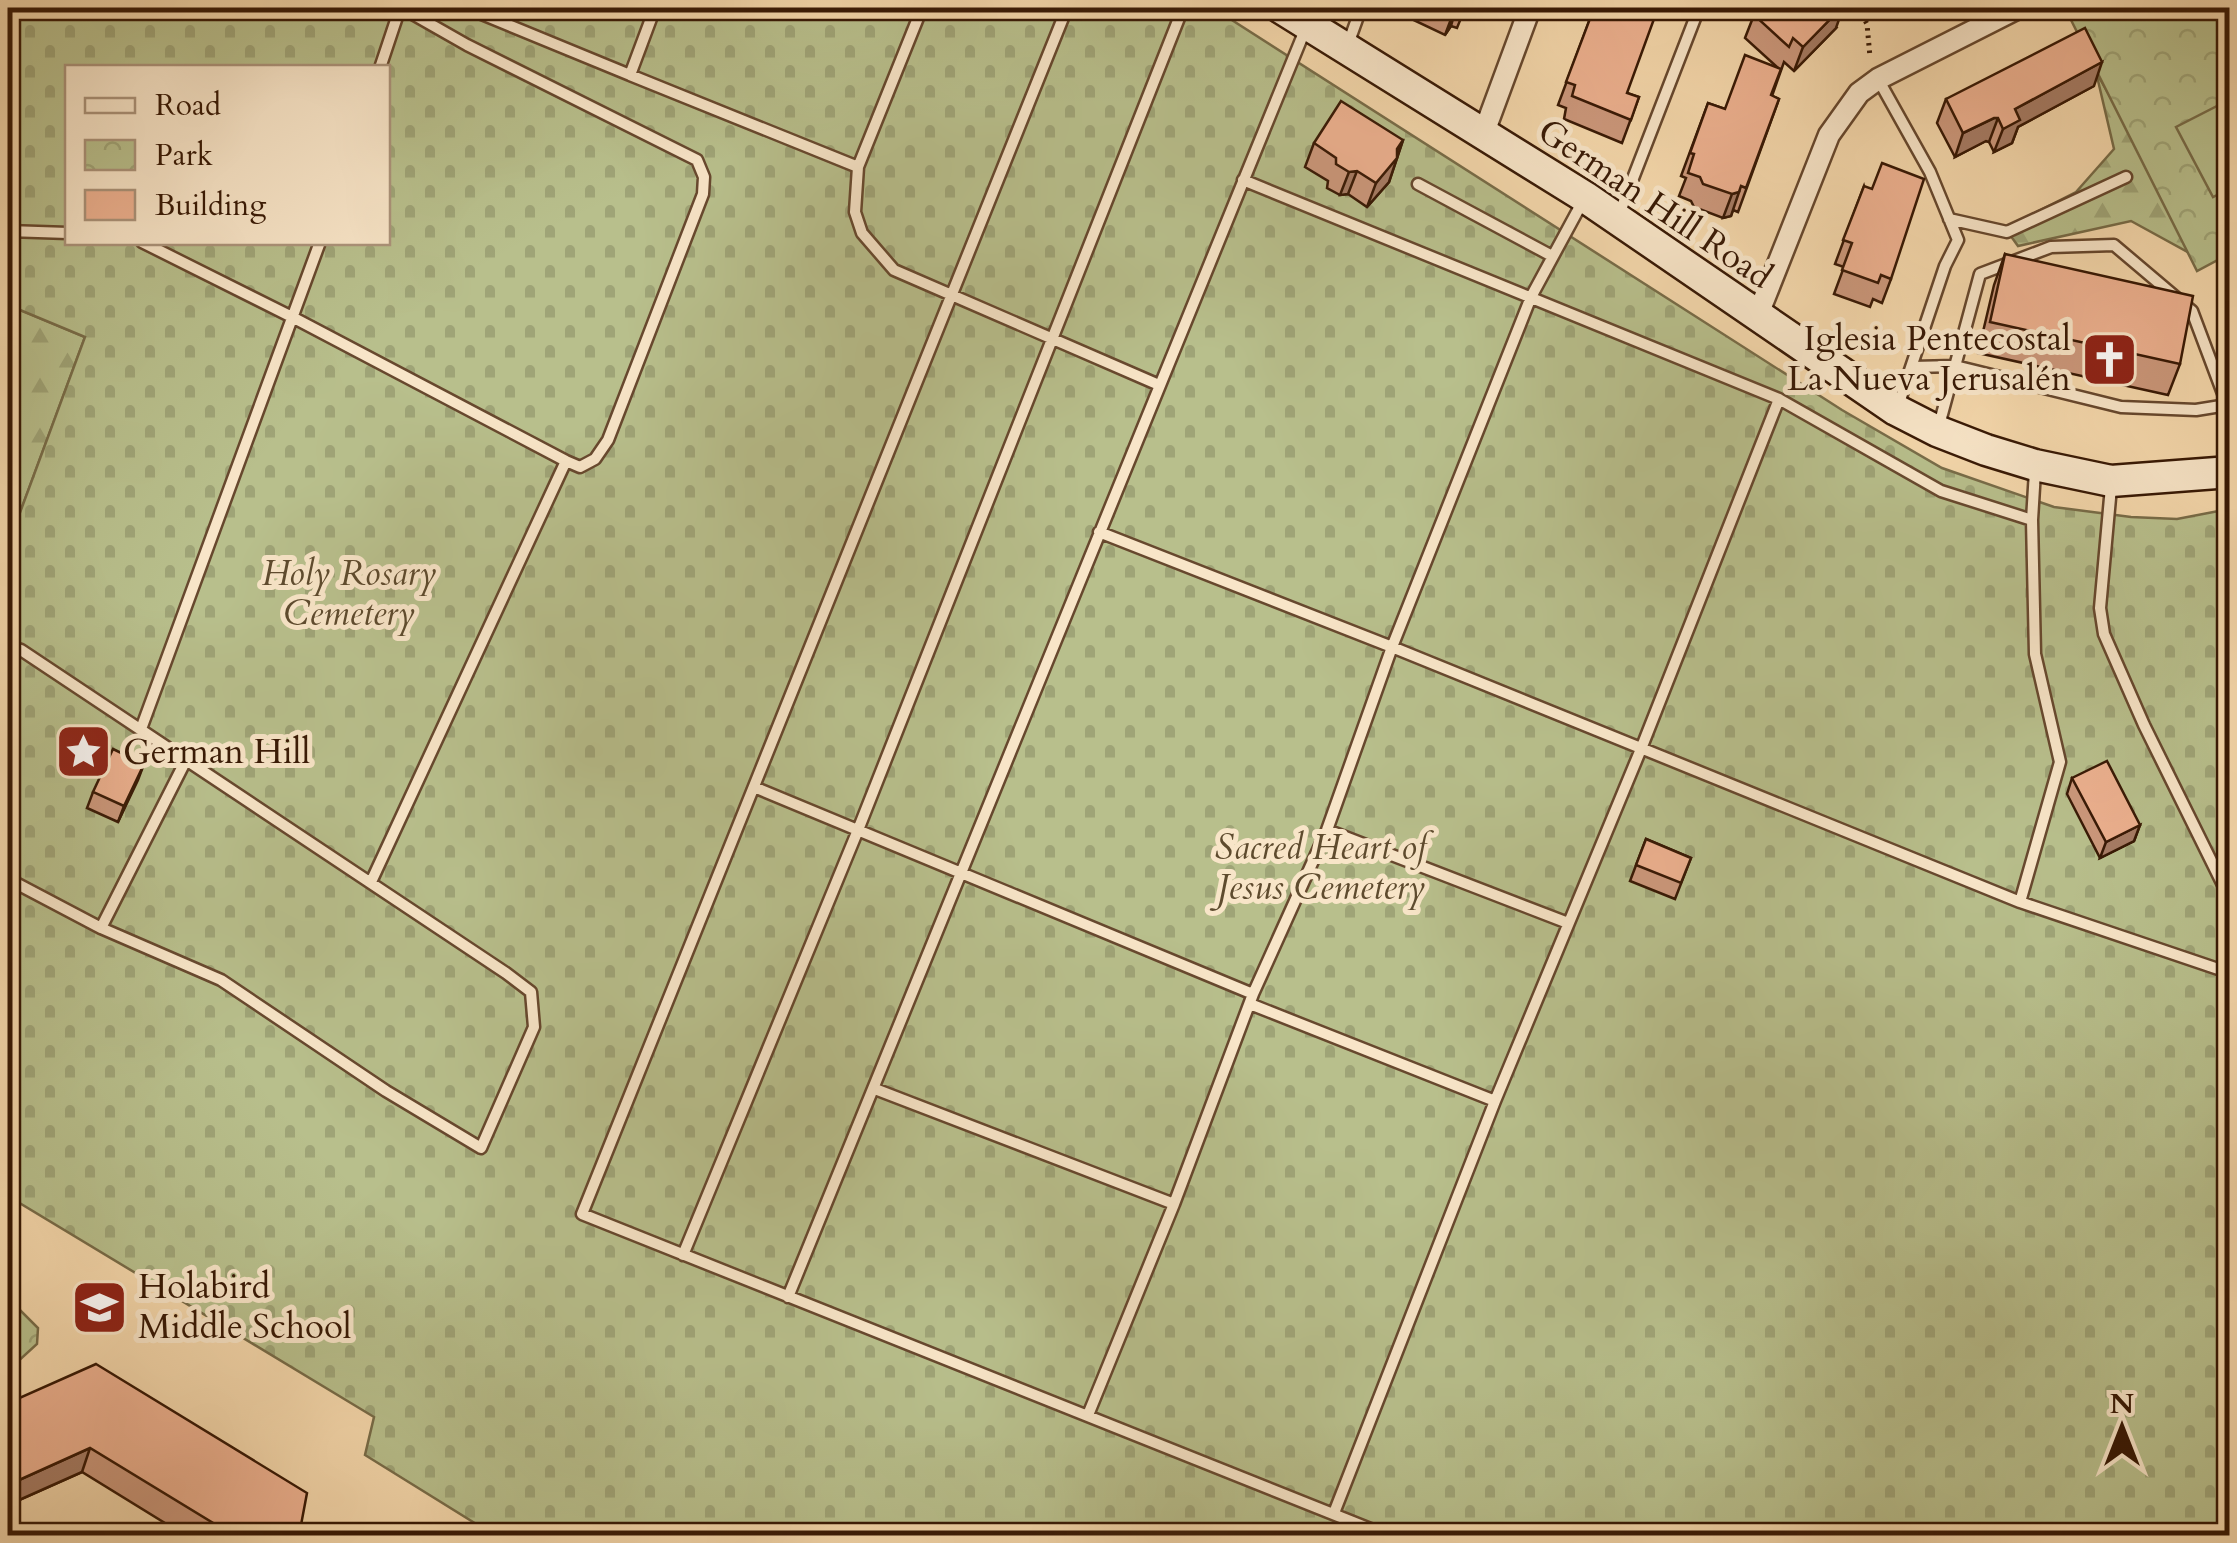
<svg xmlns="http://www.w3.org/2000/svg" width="2237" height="1543" font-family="Cardo,serif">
<defs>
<pattern id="forest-firs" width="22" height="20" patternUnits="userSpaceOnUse" patternTransform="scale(2.5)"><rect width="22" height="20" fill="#b8bf8c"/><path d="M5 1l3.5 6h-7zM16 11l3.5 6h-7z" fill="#9fa477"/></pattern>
<pattern id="cemetery-stones" width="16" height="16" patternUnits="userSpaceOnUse" patternTransform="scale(2.5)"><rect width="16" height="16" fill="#b8bf8c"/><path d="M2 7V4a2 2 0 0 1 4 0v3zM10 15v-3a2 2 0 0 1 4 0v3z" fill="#9fa477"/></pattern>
<pattern id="park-crowns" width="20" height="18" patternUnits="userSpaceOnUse" patternTransform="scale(2.5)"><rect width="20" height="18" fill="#b8bf8c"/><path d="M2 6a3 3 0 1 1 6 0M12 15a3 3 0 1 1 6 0" fill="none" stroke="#9fa477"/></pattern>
</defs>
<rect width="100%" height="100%" fill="#f4d7ab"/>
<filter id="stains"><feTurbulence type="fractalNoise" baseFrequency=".002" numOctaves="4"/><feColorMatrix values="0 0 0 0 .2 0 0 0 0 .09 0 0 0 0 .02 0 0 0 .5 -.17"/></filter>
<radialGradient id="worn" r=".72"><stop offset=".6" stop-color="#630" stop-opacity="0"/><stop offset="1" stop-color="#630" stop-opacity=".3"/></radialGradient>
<!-- forest -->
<path fill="url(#forest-firs)" stroke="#786c48" stroke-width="2.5" d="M2096 72 2204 261 2131 221 2018 246 2005 228 2076 192 2114 149Z
M8 305 85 337 8 545Z"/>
<!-- cemetery -->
<path fill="url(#cemetery-stones)" stroke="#786c48" stroke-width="2.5" fill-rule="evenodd" d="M8 8H1213L1842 410 1942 468 2054 507 2131 517 2177 519 2229 509V1535H494L365 1455 374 1417 8 1196V545L85 337 8 305ZM68 68H388V242H68Z"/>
<!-- park -->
<path fill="url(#park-crowns)" stroke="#786c48" stroke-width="2.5" d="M2065 8H2229V254L2197 271Z
M8 1307H17L38 1328 37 1344 13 1366 8 1360Z"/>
<!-- pitch -->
<path fill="#b8bf8c" stroke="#786c48" stroke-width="2.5" d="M2223 103 2229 116V189L2213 197 2176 127Z"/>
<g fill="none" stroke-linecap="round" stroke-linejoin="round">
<defs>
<path id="lane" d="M467 8 630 75
M655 8 630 75 858 167
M922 8 858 167 855 212 862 233 894 270 1159 385
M1067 8 582 1214 1388 1536
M1347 47 1361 8
M380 68 400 8
M1878 79 1930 172 1958 240 1945 266 1897 409
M1243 180 1779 399 1641 749 1495 1101 1334 1513
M1418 184 1552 256
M1618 217 1699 8
M1949 219 2007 232 2126 177
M8 231 68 233
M142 242 294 318 566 461 580 467 595 459 608 440 703 194 704 177 697 160 467 45 402 8
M1913 367 1955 366 2121 407 2196 410 2227 405
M1779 399 1941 491 2032 520 2035 654 2060 762 2020 902
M1938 429 1980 274 2051 247 2114 245 2192 311 2230 412
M2111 487 2100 608 2104 634 2144 725 2230 899
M2032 520 2035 471
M1099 532 1392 647 2020 902 2230 973
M8 646 21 650 506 973 531 992 534 1027 481 1148 386 1091 221 980 101 928 8 879
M141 729 320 242
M754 787 1253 994
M1327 830 1568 923
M371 882 566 461
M101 928 186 760
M1250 1004 1495 1101
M875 1089 1174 1204
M683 1255 858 830 1183 8
M788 1297 1305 30
M1088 1415 1174 1204 1253 994 1327 830 1392 647 1531 297 1584 199"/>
<path id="street" d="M1483 135 1530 8
M1757 317 1829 135 1859 93 1878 79 2018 8"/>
<path id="secondary" d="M1281 8 1585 197 1896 410 1937 431 1986 450 2035 465 2111 481 2230 472"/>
</defs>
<!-- lane casing -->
<use href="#lane" stroke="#67482e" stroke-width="15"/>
<!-- street casing -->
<use href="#street" stroke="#67482e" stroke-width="25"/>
<!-- secondary casing -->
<use href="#secondary" stroke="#381905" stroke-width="35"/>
<!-- path -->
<path stroke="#381905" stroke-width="5" stroke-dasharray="2.5 5" stroke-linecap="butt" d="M1858 8 1867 24 1870 57"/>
<!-- lane -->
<use href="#lane" stroke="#f8e5c8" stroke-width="10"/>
<!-- street -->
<use href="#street" stroke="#f8e5c8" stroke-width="20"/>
<!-- secondary -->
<use href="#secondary" stroke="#f8e5c8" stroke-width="30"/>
</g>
<!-- wall -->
<path fill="#cc987c" stroke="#381905" stroke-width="2.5" d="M1403 8H1465L1457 28 1451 26 1445 35 1401 14Z
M1594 8 1627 93 1639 97 1622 143 1564 119 1566 108 1558 105Z
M1754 15 1836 28 1794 71 1784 62 1772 96 1779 99 1738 212 1733 210 1731 216 1723 218 1694 207 1691 201 1679 196 1686 178 1681 176 1708 103 1725 109 1777 67 1745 38Z
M2094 86 2018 127 2012 143 1994 152 1989 142 1986 141 1955 157 1937 123 1946 99Z
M1403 140 1389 182 1367 207 1348 194 1340 195 1327 188 1328 181 1305 167 1314 143Z
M1864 186 1891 279 1882 303 1873 299 1870 307 1834 294 1844 267 1835 264Z
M2005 254 2180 364 2168 395 1978 353 1994 285Z
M144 764 118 822 87 808 93 792Z
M2072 778 2140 825 2134 841 2100 858 2067 794Z
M1646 839 1691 858 1675 899 1630 881Z
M8 1403 301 1525 316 1536H186L82 1472 8 1505Z"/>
<!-- shaded-wall -->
<path fill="#a67c65" stroke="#381905" stroke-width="2.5" d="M1456 8 1451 26 1445 35 1454 11Z
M1841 8H1843L1836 28 1794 71 1803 47Z
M2102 62 2094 86 2018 127 2012 143 1994 152 2003 129 2015 109Z
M1994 118H1998L1989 142 1986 141 1955 157 1963 133Z
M1403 140 1389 182 1367 207 1376 183Z
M1357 171 1348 194 1340 195 1349 172Z
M1739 192 1731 216 1723 218 1732 194Z
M144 764 138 780 118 822 124 806Z
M2140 825 2134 841 2100 858 2106 842Z
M90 1448 82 1472 8 1505V1485Z"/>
<!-- building -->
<path fill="#edb190" stroke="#381905" stroke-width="2.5" d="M1594 8H1658L1627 93 1639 97 1631 120 1572 96 1575 85 1566 82Z
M1760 8H1841L1803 47 1793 38 1789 47 1754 15Z
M2085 28 2102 62 2015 109 2020 120 2003 129 1998 118H1994L1963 133 1946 99Z
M1745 55 1781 69 1771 95 1779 99 1746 188 1741 186 1739 192 1732 194 1703 184 1700 177 1688 173 1694 154 1690 153 1708 103 1725 109Z
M1341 101 1403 140 1397 149V158L1376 183 1357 171 1349 172 1336 164V158L1314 143Z
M1882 163 1924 179 1891 279 1881 275 1878 283 1842 270 1852 243 1843 240 1864 186 1872 189Z
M2005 254 2193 296 2180 364 1990 322Z
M113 749 144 764 124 806 93 792Z
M2107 761 2140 825 2106 842 2072 778Z
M1646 839 1691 858 1681 883 1636 865Z
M96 1364 307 1493 301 1525 317 1528 316 1536H222L223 1529 90 1448 8 1485V1403Z"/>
<!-- icons -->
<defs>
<symbol id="church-square" viewBox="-11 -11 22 22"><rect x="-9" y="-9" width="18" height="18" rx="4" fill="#8f2418" stroke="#f8e5c8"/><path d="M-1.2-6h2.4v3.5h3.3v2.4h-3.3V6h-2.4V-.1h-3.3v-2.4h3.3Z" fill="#fff"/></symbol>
<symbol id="sight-square" viewBox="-11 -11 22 22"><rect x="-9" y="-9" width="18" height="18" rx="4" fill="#8f2418" stroke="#f8e5c8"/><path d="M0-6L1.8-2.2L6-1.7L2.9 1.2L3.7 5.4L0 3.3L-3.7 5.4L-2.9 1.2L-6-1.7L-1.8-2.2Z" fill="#fff"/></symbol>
<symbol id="school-square" viewBox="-11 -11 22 22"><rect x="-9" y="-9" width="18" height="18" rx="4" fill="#8f2418" stroke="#f8e5c8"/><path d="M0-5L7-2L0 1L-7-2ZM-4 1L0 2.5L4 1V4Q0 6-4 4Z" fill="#fff"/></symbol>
</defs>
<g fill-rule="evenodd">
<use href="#church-square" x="2078" y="328" width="63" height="63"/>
<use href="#sight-square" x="52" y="720" width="63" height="63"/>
<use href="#school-square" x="68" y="1276" width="63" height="63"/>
</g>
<g text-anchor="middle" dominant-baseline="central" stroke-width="10" stroke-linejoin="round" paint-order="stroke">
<!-- street labels -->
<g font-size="35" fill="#381905" stroke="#f8e5c8">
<text transform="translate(1655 204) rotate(34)">German Hill Road</text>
</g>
<!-- poi labels -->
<g font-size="35" fill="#381905" stroke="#f8e5c8" text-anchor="start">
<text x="2071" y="339" text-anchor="end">Iglesia Pentecostal<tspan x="2071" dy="40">La Nueva Jerusalén</tspan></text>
<text x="123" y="752">German Hill</text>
<text x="138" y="1287">Holabird<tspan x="138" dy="40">Middle School</tspan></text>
</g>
<!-- park labels -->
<g font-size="35" font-style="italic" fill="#5e4b2e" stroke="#f8e5c8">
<text x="349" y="574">Holy Rosary<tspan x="349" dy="40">Cemetery</tspan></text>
<text x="1321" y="848">Sacred Heart of<tspan x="1321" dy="40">Jesus Cemetery</tspan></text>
</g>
</g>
<!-- margin -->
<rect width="2237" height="1543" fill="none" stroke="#f4d7ab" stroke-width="40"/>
<rect x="10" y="10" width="2217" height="1523" fill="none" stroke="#381905" stroke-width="5"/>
<rect x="20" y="20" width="2197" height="1503" fill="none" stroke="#381905" stroke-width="2.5"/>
<!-- legend -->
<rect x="65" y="65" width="325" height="180" fill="#f8e5c8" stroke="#ab937a" stroke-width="2.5"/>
<rect x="85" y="98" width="50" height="15" fill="#f8e5c8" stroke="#ab937a" stroke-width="2.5"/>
<text x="155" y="115" font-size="30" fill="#381905">Road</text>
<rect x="85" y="140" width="50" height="30" fill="url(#park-crowns)" stroke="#ab937a" stroke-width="2.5"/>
<text x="155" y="165" font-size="30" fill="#381905">Park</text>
<rect x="85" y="190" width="50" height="30" fill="#edb190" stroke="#ab937a" stroke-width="2.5"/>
<text x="155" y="215" font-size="30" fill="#381905">Building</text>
<!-- north arrow -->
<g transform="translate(2122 1428)" stroke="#f8e5c8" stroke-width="8" paint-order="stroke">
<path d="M0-8L18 38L0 25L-18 38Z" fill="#381905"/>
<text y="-15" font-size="28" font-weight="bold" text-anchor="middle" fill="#381905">N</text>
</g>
<rect width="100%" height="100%" filter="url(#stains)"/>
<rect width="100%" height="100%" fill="url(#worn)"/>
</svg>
